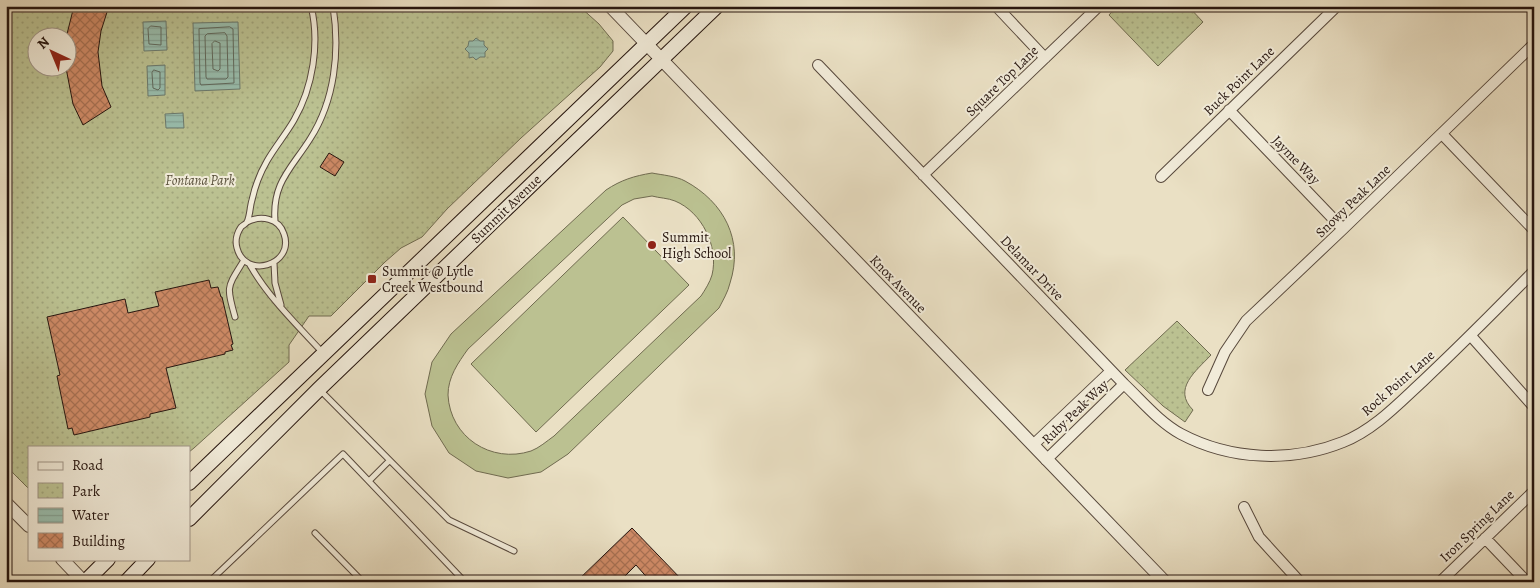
<svg xmlns="http://www.w3.org/2000/svg" width="1540" height="588" font-family="Alegreya,serif">
<defs>
<pattern id="park-dots" width="8" height="8" patternUnits="userSpaceOnUse" patternTransform="scale(1.25)"><rect width="8" height="8" fill="#bbc191"/><path d="M2 2h.1M6 6h.1" fill="none" stroke="#a1a57c" stroke-width="1.8" stroke-linecap="round"/></pattern>
<pattern id="water-rules" width="6" height="5" patternUnits="userSpaceOnUse" patternTransform="scale(1.25)"><rect width="6" height="5" fill="#99beae"/><path d="M0 2.5h6" fill="none" stroke="#84a294"/></pattern>
<pattern id="building-cross-hatch" width="8" height="8" patternUnits="userSpaceOnUse" patternTransform="scale(1.25)"><rect width="8" height="8" fill="#ce8a66"/><path d="M0 0l8 8M0 8l8-8" fill="none" stroke="#a77052"/></pattern>
</defs>
<rect width="100%" height="100%" fill="#eae0c4"/>
<filter id="stains"><feTurbulence type="fractalNoise" baseFrequency=".004" numOctaves="4"/><feColorMatrix values="0 0 0 0 .2 0 0 0 0 .09 0 0 0 0 .02 0 0 0 .5 -.17"/></filter>
<radialGradient id="worn" r=".72"><stop offset=".6" stop-color="#630" stop-opacity="0"/><stop offset="1" stop-color="#630" stop-opacity=".3"/></radialGradient>
<!-- grass -->
<path fill="#bbc191" stroke="#706b50" fill-rule="evenodd" d="M652 173C662 175 676 176 685 181 724 202 744 240 730 283 728 292 723 300 719 308L568 454 541 472 508 478 476 471 449 453 432 426 425 394 432 362 451 334 606 190C621 180 634 176 652 173ZM652 196C659 198 668 198 675 201 702 212 719 247 712 275 710 282 705 290 701 296L554 436C547 441 539 448 531 451 491 464 450 437 448 395 448 377 458 363 468 349L622 205 634 199Z
M623 217 689 285 536 432 471 364Z"/>
<!-- park -->
<path fill="url(#park-dots)" stroke="#706b50" fill-rule="evenodd" d="M6 6H579L599 24 613 41V51L600 67 521 138 447 209 422 237 401 248 385 262 331 316H309L289 345V362L194 448 189 452V447H29V489L6 466ZM38 38H68V68H38Z
M1117 6H1188L1203 22 1158 66 1109 15Z
M1177 321 1211 355C1196 371 1172 389 1193 410L1185 422 1163 406 1125 370Z"/>
<!-- water -->
<path fill="url(#water-rules)" stroke="#6b7a6e" d="M166 21 167 50 144 51 143 22Z
M238 22 240 89 195 91 193 23Z
M476 38 480 41H484V45L488 49 485 52V57H480L476 60 473 57 469 58V53L465 49 468 46 469 41H473Z
M165 65V95L148 96 147 66Z
M183 113 184 128H166L165 114Z"/>
<g fill="none" stroke-linecap="round" stroke-linejoin="round">
<!-- shore -->
<path stroke="#606a5e" stroke-width="1" d="M151 26 161 27V45L149 44 148 29Z
M230 27 233 29 234 83 201 85 200 83 199 29Z
M225 33 227 36 228 77 226 79H207L206 77 205 36 207 34Z
M215 41 220 43V69L218 71 213 69 212 44Z
M154 70 160 72V88L158 90 153 88 152 73Z"/>
</g>
<!-- building -->
<path fill="url(#building-cross-hatch)" stroke="#26150f" d="M74 6H103L108 9 101 31 98 52 102 86 111 107 83 125 73 104 66 68H68V38H66Z
M329 153 344 162 335 176 320 167Z
M209 280 211 288 218 287 221 297H222L233 344 231 345 233 350 225 352V354L166 368 176 408 150 414V417L74 435 72 428 68 429 57 376 60 375 47 317 125 299 128 313 159 306 155 292Z
M632 528 684 582H651L636 565 619 582H576Z"/>
<g fill="none" stroke-linecap="round" stroke-linejoin="round">
<defs>
<path id="service" d="M275 221C272 183 291 169 310 139 335 100 340 51 333 6
M247 222C261 215 279 218 284 234 295 265 245 280 237 248 235 241 237 233 241 227 243 225 246 224 247 222 250 216 250 206 252 200 255 186 260 173 267 161 275 147 286 134 294 120 313 87 320 43 311 6
M274 263 275 283 281 305
M250 265C268 297 298 326 323 353
M235 317C226 285 227 288 244 260
M319 389 449 520 514 551
M369 481 389 461
M315 533 363 582
M209 582 343 454 465 582"/>
<path id="minor" d="M996 6 1045 58
M818 65 1124 384C1142 401 1159 422 1181 434 1230 460 1291 463 1343 442 1374 430 1399 403 1423 381 1461 345 1498 308 1534 271
M1229 110 1343 229
M1442 134 1534 230
M923 175 1099 6
M1161 177 1337 6
M1471 336 1534 407
M1208 390 1225 352 1246 321 1343 229 1534 44
M1033 445 1111 371
M1046 460 1124 384
M1244 507 1259 537 1300 582
M1485 538 1527 582
M1440 582 1534 491"/>
<path id="tertiary" d="M610 6 1165 582
M6 503 29 526
M62 559 84 582"/>
<path id="secondary" d="M189 483 686 6
M189 519 319 389 717 6
M85 582 108 559
M126 582 148 559"/>
</defs>
<!-- service casing -->
<use href="#service" stroke="#57483c" stroke-width="7"/>
<!-- minor casing -->
<use href="#minor" stroke="#57483c" stroke-width="12"/>
<!-- tertiary casing -->
<use href="#tertiary" stroke="#57483c" stroke-width="14"/>
<!-- secondary casing -->
<use href="#secondary" stroke="#26150f" stroke-width="16"/>
<!-- service -->
<use href="#service" stroke="#f1ebd9" stroke-width="5"/>
<!-- minor -->
<use href="#minor" stroke="#f1ebd9" stroke-width="10"/>
<!-- tertiary -->
<use href="#tertiary" stroke="#f1ebd9" stroke-width="12"/>
<!-- secondary -->
<use href="#secondary" stroke="#f1ebd9" stroke-width="14"/>
</g>
<!-- markers -->
<g fill="#8f2418" stroke="#f1ebd9" stroke-width="2">
<circle cx="652" cy="245" r="5"/>
<rect x="367" y="274" width="10" height="10" rx="2.5"/>
</g>
<g text-anchor="middle" dominant-baseline="central" stroke-width="4" stroke-linejoin="round" paint-order="stroke">
<!-- street labels -->
<g font-size="14" fill="#26150f" stroke="#f1ebd9">
<text transform="translate(1002 81) rotate(-44)">Square Top Lane</text>
<text transform="translate(1239 81) rotate(-44)">Buck Point Lane</text>
<text transform="translate(1296 160) rotate(46)">Jayme Way</text>
<text transform="translate(1353 201) rotate(-44)">Snowy Peak Lane</text>
<text transform="translate(506 209) rotate(-44)">Summit Avenue</text>
<text transform="translate(1032 268) rotate(46)">Delamar Drive</text>
<text transform="translate(898 284) rotate(46)">Knox Avenue</text>
<text transform="translate(1398 383) rotate(-41)">Rock Point Lane</text>
<text transform="translate(1075 412) rotate(-44)">Ruby Peak Way</text>
<text transform="translate(1477 526) rotate(-44)">Iron Spring Lane</text>
</g>
<!-- park labels -->
<g font-size="14" font-style="italic" fill="#5a513c" stroke="#f1ebd9">
<text x="200" y="180">Fontana Park</text>
</g>
<!-- poi labels -->
<g font-size="14" fill="#26150f" stroke="#f1ebd9" text-anchor="start">
<text x="662" y="237">Summit<tspan x="662" dy="16">High School</tspan></text>
<text x="382" y="271">Summit @ Lytle<tspan x="382" dy="16">Creek Westbound</tspan></text>
</g>
</g>
<!-- margin -->
<rect width="1540" height="588" fill="none" stroke="#eae0c4" stroke-width="25"/>
<rect x="8" y="8" width="1525" height="573" fill="none" stroke="#26150f" stroke-width="2.5"/>
<rect x="12" y="12" width="1515" height="563" fill="none" stroke="#26150f"/>
<!-- legend -->
<rect x="28" y="446" width="162" height="115" fill="#f1ebd9" stroke="#a09588"/>
<rect x="38" y="462" width="25" height="8" fill="#f1ebd9" stroke="#a09588"/>
<text x="72" y="470" font-size="15" fill="#26150f">Road</text>
<rect x="38" y="483" width="25" height="15" fill="url(#park-dots)" stroke="#a09588"/>
<text x="72" y="496" font-size="15" fill="#26150f">Park</text>
<rect x="38" y="508" width="25" height="15" fill="url(#water-rules)" stroke="#a09588"/>
<text x="72" y="520" font-size="15" fill="#26150f">Water</text>
<rect x="38" y="533" width="25" height="15" fill="url(#building-cross-hatch)" stroke="#a09588"/>
<text x="72" y="546" font-size="15" fill="#26150f">Building</text>
<!-- north arrow -->
<g transform="translate(52 52) rotate(316)"><circle r="24" fill="#f1ebd9" stroke="#a09588"/>
<path d="M0-4L9 19L0 12L-9 19Z" fill="#8f2418"/>
<text y="-8" font-size="14" font-weight="bold" text-anchor="middle" fill="#26150f">N</text>
</g>
<rect width="100%" height="100%" filter="url(#stains)"/>
<rect width="100%" height="100%" fill="url(#worn)"/>
</svg>
